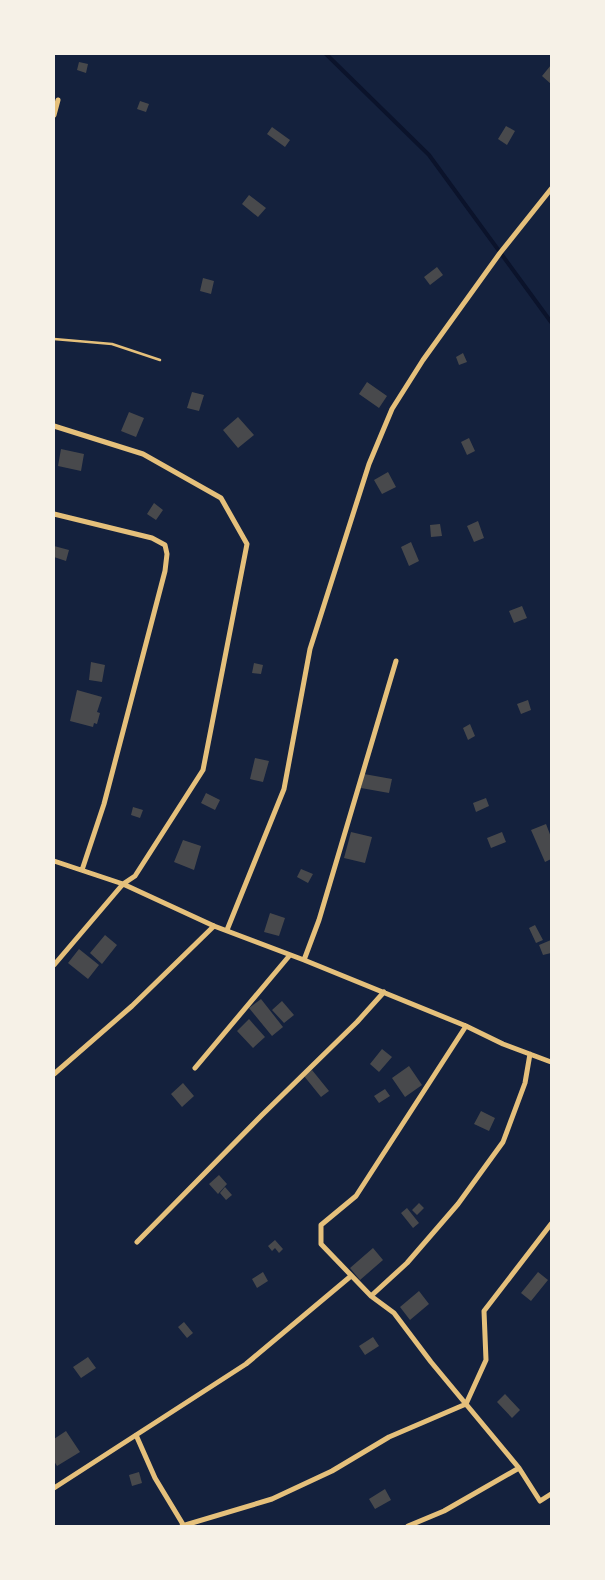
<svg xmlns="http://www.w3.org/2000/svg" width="605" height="1580" font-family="'PT Sans',sans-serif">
<rect width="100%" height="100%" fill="#14213d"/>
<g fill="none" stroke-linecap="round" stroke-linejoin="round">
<!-- stream -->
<path stroke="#0b132b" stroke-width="4" d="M326 54 429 155 551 322"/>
</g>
<!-- building -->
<path fill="#48494c" d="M79 62 88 64 86 73 77 70Z
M551 65V84L542 76Z
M140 101 149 104 146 112 137 109Z
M506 126 515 131 507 145 498 139Z
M272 127 290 140 285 147 267 134Z
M249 195 266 208 258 217 242 204Z
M437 267 443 275 430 285 424 277Z
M203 278 214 281 211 294 200 291Z
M463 353 467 362 459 365 456 357Z
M367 382 387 396 379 408 359 394Z
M192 392 204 395 199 411 187 408Z
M129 412 144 418 136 437 121 431Z
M238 417 254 435 238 448 223 430Z
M469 438 475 451 467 455 461 442Z
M61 449 84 454 81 471 58 466Z
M388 472 396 487 382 494 374 480Z
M154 503 163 510 156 520 147 514Z
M478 521 484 538 474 542 467 526Z
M440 524 442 536 431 537 430 525Z
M411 542 419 561 409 566 401 547Z
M54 546 69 550 66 561 54 557Z
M522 606 527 618 514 623 509 611Z
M91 662 105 665 102 682 89 680Z
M254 663 263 665 261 674 252 673Z
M77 690 102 697 97 712 100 713 97 724 94 723 93 727 70 721Z
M528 700 531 710 521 714 517 704Z
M470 724 475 736 468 740 463 728Z
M255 758 269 761 263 782 250 779Z
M364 774 392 779 389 793 361 788Z
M206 793 220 800 215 810 201 803Z
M486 798 489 806 476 812 473 803Z
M133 807 143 810 140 818 131 815Z
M546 824 551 837V859L545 862 531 830Z
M351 832 372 837 365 863 344 858Z
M502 832 506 842 491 848 487 838Z
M183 840 201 846 194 870 174 862Z
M301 869 313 874 308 883 297 877Z
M270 913 285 918 279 936 264 932Z
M535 925 543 940 536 943 529 928Z
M105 935 117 945 102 964 90 953Z
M551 940V953L543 955 539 945Z
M79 949 99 965 88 979 68 963Z
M261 999 283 1027 272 1036 249 1008Z
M282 1001 294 1015 284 1023 272 1010Z
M249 1019 265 1037 253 1048 237 1031Z
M382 1049 392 1057 379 1072 370 1064Z
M409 1066 422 1085 405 1097 392 1078Z
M312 1070 329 1091 321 1097 304 1076Z
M183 1083 194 1096 182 1107 171 1094Z
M385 1089 390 1096 379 1103 374 1096Z
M481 1111 495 1118 489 1131 474 1124Z
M219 1175 227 1184 218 1194 209 1184Z
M225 1187 232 1195 226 1200 220 1193Z
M419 1203 424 1208 417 1215 412 1210Z
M407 1208 419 1223 413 1228 401 1213Z
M275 1240 283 1249 279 1253 275 1248 272 1251 268 1246Z
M373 1248 383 1260 360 1280 350 1268Z
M263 1272 268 1281 257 1288 252 1279Z
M538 1272 548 1280 531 1301 521 1293Z
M419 1291 429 1304 410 1320 400 1307Z
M184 1322 193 1333 187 1338 178 1327Z
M373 1337 379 1346 365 1355 359 1346Z
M88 1357 96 1368 81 1378 73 1367Z
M505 1394 520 1410 512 1418 497 1402Z
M66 1431 80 1452 57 1466 54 1461V1439Z
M139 1472 142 1483 132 1486 129 1475Z
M385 1489 391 1500 375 1509 369 1499Z"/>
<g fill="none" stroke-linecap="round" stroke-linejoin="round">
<!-- path -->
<path stroke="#e5c07b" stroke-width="2.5" d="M54 339 112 344 160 360"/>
<!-- minor -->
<path stroke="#e5c07b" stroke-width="5" d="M54 115 58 100
M54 426 143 454 221 498 247 544 203 770 135 876 123 884 54 965
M54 514 152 538 165 545 167 554 165 571 104 804 82 870
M54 861 123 884 214 926 304 960 466 1026 503 1044 551 1062
M227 930 284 789 310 649 369 464 392 409 423 360 500 253 551 189
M304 960 319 920 396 661
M466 1026 356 1196 321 1225V1244L371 1296 394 1313 431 1362 519 1468 540 1501 551 1494
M195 1068 290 955
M54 1074 132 1006 214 926
M137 1242 262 1115 357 1022 384 992
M371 1296 407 1263 458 1204 503 1142 525 1083 530 1054
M136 1435 155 1478 184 1526
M54 1488 246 1364 351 1276
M182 1526 272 1499 332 1471 389 1437 466 1404 486 1360 484 1311 551 1224
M408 1526 444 1511 519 1468"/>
</g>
<!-- border -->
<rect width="605" height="1580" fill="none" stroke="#f6f1e7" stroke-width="110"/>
</svg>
